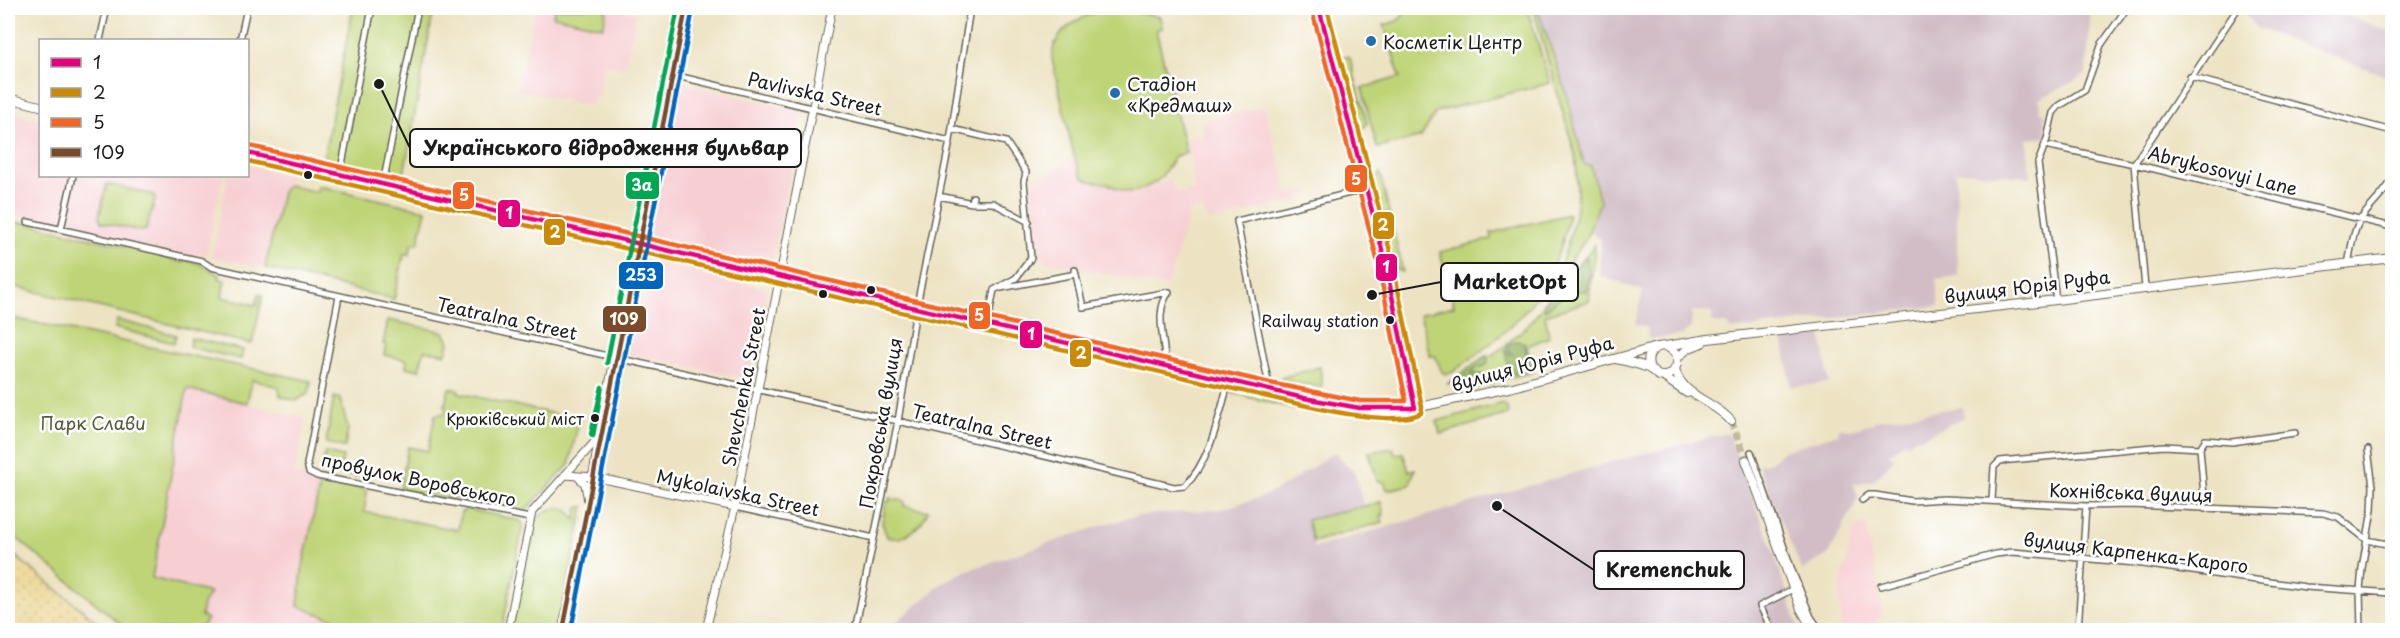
<svg xmlns="http://www.w3.org/2000/svg" width="2400" height="638" font-family="'Playpen Sans',sans-serif">
<defs>
<pattern id="forest-firs" width="22" height="20" patternUnits="userSpaceOnUse" patternTransform="scale(1.5)"><rect width="22" height="20" fill="#97b668"/><path d="M5 1l3.5 6h-7zM16 11l3.5 6h-7z" fill="#7a9355"/></pattern>
<pattern id="sand-dots" width="8" height="8" patternUnits="userSpaceOnUse" patternTransform="scale(1.5)"><rect width="8" height="8" fill="#eeda9e"/><path d="M2 2h.1M6 6h.1" fill="none" stroke="#ccba88" stroke-width="1.8" stroke-linecap="round"/></pattern>
</defs>
<rect width="100%" height="100%" fill="#fff"/>
<filter id="ink" filterUnits="userSpaceOnUse"><feTurbulence type="fractalNoise" baseFrequency=".0167" numOctaves="2"/><feDisplacementMap in="SourceGraphic" scale="12" xChannelSelector="R" yChannelSelector="G"/><feConvolveMatrix kernelMatrix="1 2 1 2 8 2 1 2 1" color-interpolation-filters="sRGB"/></filter>
<filter id="wash" filterUnits="userSpaceOnUse"><feTurbulence type="fractalNoise" baseFrequency=".008" numOctaves="4" result="noise"/><feDisplacementMap in="SourceGraphic" scale="24" xChannelSelector="R" yChannelSelector="G"/><feGaussianBlur stdDeviation="1.35" result="paint"/><feColorMatrix in="noise" values="0 0 0 0 0 0 0 0 0 0 0 0 0 0 0 0 0 1.4 0 .05"/><feComposite in="paint" operator="in"/></filter>
<g filter="url(#wash)">
<rect width="100%" height="100%" fill="#ede3c3"/>
<!-- built -->
<path fill="#f7cfd3" d="M536 8H616L636 14 625 68 604 65 598 92 592 106 517 90Z
M680 82 803 112 771 267 647 238Z
M1264 106 1289 194 1311 189V193L1302 195 1303 199 1209 222 1204 210H1197V207L1189 212 1170 280 1165 286 1041 260 1036 254 1029 186 1073 157 1082 177 1089 181 1106 184 1120 191 1131 193 1140 191 1170 179 1176 193 1195 190 1186 139 1197 134 1200 142 1203 141 1202 134 1205 133 1202 123Z
M8 111 40 119V176H223L206 256 197 254 196 258 35 221 8 213Z
M248 166 291 176 288 185 282 192 265 268 212 257 228 176H248Z
M642 259 767 289 748 379 622 352Z
M187 389 306 418 294 474 321 479 302 571 298 606 344 623 347 625 346 630H200L207 619 201 616 203 604 210 593 152 578Z
M1865 523 1878 587 1881 613 1871 630H1842L1839 593 1854 528Z"/>
<!-- industrial -->
<path fill="#d2bdc7" d="M1537 8H2091L2086 75 2039 99 2040 111 2045 114 2047 137 2027 139 2030 177 1956 171 1958 276 1936 279 1939 306 1731 330 1727 324 1712 323V312L1692 311 1691 327 1682 335 1648 339 1647 327 1635 324 1643 291 1599 275 1601 240 1591 231 1601 200 1591 166 1584 162 1565 88Z
M2250 8H2325L2392 32V78L2257 28 2245 14Z
M1821 332 1829 383 1791 387 1783 337Z
M1962 407 1964 417 1919 439 1917 437 1908 443 1905 441 1890 453 1894 459 1873 481 1854 484 1858 498 1829 554 1802 570 1758 465 1770 462 1783 451 1838 434 1840 427 1848 430 1874 423 1875 420Z
M1728 433 1772 547 1799 630H887L944 582 965 571 1106 524 1137 516 1221 509 1262 497 1287 484 1335 452 1355 474 1363 505 1307 520 1314 548 1615 461Z"/>
<!-- green -->
<path fill="#bfd477" stroke="#6e784a" stroke-width="1.5" d="M353 8H434L403 179 323 161Z
M555 8H607L603 27 553 16Z
M1098 8H1117L1160 17 1162 28 1156 30 1186 153 1175 156 1162 176 1156 182 1140 190 1131 192 1121 190 1106 183 1090 181 1082 177 1074 156 1052 59C1052 34 1074 20 1096 12Z
M1406 8H1527L1550 83 1436 112 1421 137 1377 148 1362 88 1400 77 1384 25C1396 22 1403 20 1406 8Z
M1533 8H1537L1565 89 1584 164 1591 166 1600 202 1586 239 1554 284C1572 234 1582 208 1575 154Z
M1346 56 1350 58 1367 123 1364 128 1359 130 1339 60Z
M1380 173 1403 272 1397 270 1393 265 1374 191V182Z
M107 184 154 195 155 200 146 230 141 231 101 222 99 216Z
M288 185 317 192 318 186 426 210 418 244 412 243 409 255 404 254 394 299 265 268 282 192Z
M1569 214C1554 295 1516 326 1453 372L1446 374 1442 372 1435 356H1430L1420 314 1454 306 1440 252 1492 239 1491 233Z
M8 222 26 223 162 255 163 257 183 262 184 259 200 264 220 275 219 279 225 280 222 297 256 305 259 294 263 295 252 344 8 285Z
M1595 245 1589 301 1545 315 1549 337 1527 346 1533 372 1471 387 1465 371 1501 349 1528 325Z
M8 317 311 381 309 393 296 401 280 396 279 387 252 380 247 403 187 389 152 578 210 593 203 604 201 616 207 619 200 630H128L8 531Z
M117 320 176 335 174 343 115 328Z
M388 320 444 332 449 342 446 354 424 350 419 370 406 367 407 360 384 355 386 344H383Z
M191 338 243 350 241 359 189 347Z
M1320 367 1322 387 1284 381 1280 378Z
M449 388 459 390V393L573 418 575 414 580 415 569 465 526 510 521 512 400 489 408 447 428 451 435 415 446 413 445 405Z
M1240 388 1316 407 1314 414 1232 393 1234 389Z
M334 397 340 399 348 428 345 447 326 443Z
M1503 403 1507 408 1508 414 1440 434 1437 421Z
M1393 448 1395 454 1403 453 1409 471 1415 469 1410 485 1387 490 1385 483 1377 480 1369 452Z
M325 453 343 457 341 466 358 470 357 477 321 470Z
M321 479 364 489 367 493 364 512 458 530 461 512 467 509 521 521 523 525 502 630H346L347 626 344 623 298 606 302 571Z
M889 498 904 501V506L928 511C922 526 904 543 887 537L882 523 886 502H889Z
M1381 502 1384 515 1381 516 1383 522 1313 542 1307 520Z
M584 506 558 630H512L535 521C541 513 556 504 566 509 570 512 573 517 576 520L578 508Z"/>
<!-- forest -->
<path fill="url(#forest-firs)" stroke="#5a6942" stroke-width="1.5" d="M1587 258 1590 276 1586 291H1569L1545 310 1543 306 1545 302 1582 260Z
M1517 341 1525 343 1529 369 1524 372 1509 374 1505 350 1509 344Z
M1487 355 1488 362 1485 366 1477 368 1472 374 1490 375 1495 378 1493 383 1473 388C1461 383 1462 379 1447 384Z"/>
<!-- sand -->
<path fill="url(#sand-dots)" stroke="#857b5d" stroke-width="1.5" d="M8 550 107 630H8Z"/>
</g>
<g filter="url(#ink)">
<g fill="none" stroke-linecap="round" stroke-linejoin="round">
<!-- secondary-tunnel -->
<path stroke="#c3bba2" stroke-width="8" stroke-dasharray="8 4" stroke-linecap="butt" d="M1731 421 1746 460"/>
<defs>
<path id="minor" d="M100 40 107 8
M240 40 247 8
M673 75 950 141
M2190 77 2392 131
M952 129 1006 142 1026 172 1024 182 1031 258 1016 278 994 290 987 326
M2045 145 2134 164 2392 227
M340 175 372 8
M383 184 418 8
M939 196 972 203 973 197
M972 203H993L1029 222
M28 222 202 261 211 267 898 421 1174 487 1185 486C1211 460 1219 415 1229 381
M61 229 73 176
M2348 264C2351 250 2352 234 2359 222 2368 207 2383 196 2392 180
M1075 270 1083 307 1169 292C1153 313 1166 341 1165 366
M1001 288 1076 274
M2145 288 2134 164 2238 8
M339 296 307 464 309 472 317 476 530 518
M2056 300 2038 163 2047 139 2053 113 2059 106 2085 90 2101 45 2127 8
M1268 390 1267 376 1237 221 1366 189
M2200 448 2205 509
M1751 452 1793 573 1811 617 1820 630
M1862 500 1869 495H1875L1912 501 1945 499 2086 506 2130 505 2323 513 2338 517 2367 540 2392 545
M1992 500 1994 467 2000 461 2164 446 2200 448 2205 440 2232 442 2295 433
M735 507 874 538
M1881 586 1996 554 2013 552 2135 563 2306 587 2392 593
M855 630 898 421 916 310 950 141 970 8
M1772 630 1760 606 1793 589
M2078 630 2086 506
M2361 630 2360 590 2362 568 2372 510 2373 486 2368 450"/>
<path id="tertiary" d="M637 245 686 8
M565 475 594 477 735 507
M578 477 585 484 588 501
M508 630 532 512 600 436
M706 630 735 507 832 8
M1890 630H1897"/>
<path id="secondary" d="M8 98 40 106
M248 153 637 245
M1675 369C1682 397 1715 401 1731 421
M1662 376 1687 393
M1746 460 1801 609 1813 630"/>
<path id="primary" d="M1666 346 1708 339 2056 300 2392 258
M1678 357 1689 348 1702 343
M1616 359C1626 361 1639 364 1648 368 1653 370 1655 375 1660 376 1674 378 1680 364 1676 353L1666 346C1652 346 1645 356 1650 369
M1415 408 1513 387 1657 347"/>
<path id="trunk" d="M563 630 586 529 598 448 637 245 1328 403 1393 411 1415 408C1393 274 1353 139 1319 8"/>
</defs>
<!-- minor casing -->
<use href="#minor" stroke="#656256" stroke-width="8"/>
<!-- tertiary casing -->
<use href="#tertiary" stroke="#656256" stroke-width="9"/>
<!-- secondary casing -->
<use href="#secondary" stroke="#656256" stroke-width="10"/>
<!-- primary casing -->
<use href="#primary" stroke="#656256" stroke-width="10"/>
<!-- trunk casing -->
<use href="#trunk" stroke="#656256" stroke-width="11"/>
<!-- minor -->
<use href="#minor" stroke="#fff" stroke-width="5"/>
<!-- tertiary -->
<use href="#tertiary" stroke="#fff" stroke-width="7"/>
<!-- secondary -->
<use href="#secondary" stroke="#fff" stroke-width="8"/>
<!-- primary -->
<use href="#primary" stroke="#fff" stroke-width="8"/>
<!-- trunk -->
<use href="#trunk" stroke="#fff" stroke-width="9"/>
<defs>
<path id="bus-1" d="M248 153 1304 398 1360 408H1415L1384 257 1319 8"/>
<path id="bus-2" d="M248 161 1303 405C1328 411 1399 426 1421 413L1422 407 1391 255 1327 8"/>
<path id="bus-3" d="M250 146 1270 383 1360 401H1406L1377 259 1312 10"/>
<path id="bus-4" d="M563 630 686 8"/>
<path id="bus-5" d="M571 630 693 9"/>
<path id="bus-6" d="M607 363 678 8
M602 387 601 391 593 436 591 434Z"/>
</defs>
<!-- bus-1 casing -->
<use href="#bus-1" stroke="#fff" stroke-width="9"/>
<!-- bus-2 casing -->
<use href="#bus-2" stroke="#fff" stroke-width="9"/>
<!-- bus-3 casing -->
<use href="#bus-3" stroke="#fff" stroke-width="9"/>
<!-- bus-4 casing -->
<use href="#bus-4" stroke="#fff" stroke-width="9"/>
<!-- bus-5 casing -->
<use href="#bus-5" stroke="#fff" stroke-width="9"/>
<!-- bus-6 casing -->
<use href="#bus-6" stroke="#fff" stroke-width="9"/>
<!-- bus-1 -->
<use href="#bus-1" stroke="#e5007d" stroke-width="4.5"/>
<!-- bus-2 -->
<use href="#bus-2" stroke="#cb8a06" stroke-width="4.5"/>
<!-- bus-3 -->
<use href="#bus-3" stroke="#f26522" stroke-width="4.5"/>
<!-- bus-4 -->
<use href="#bus-4" stroke="#7a4b2a" stroke-width="4.5"/>
<!-- bus-5 -->
<use href="#bus-5" stroke="#0065bd" stroke-width="4.5"/>
<!-- bus-6 -->
<use href="#bus-6" stroke="#00a651" stroke-width="4.5"/>
</g>
</g>
<!-- markers -->
<g fill="#1f6fb2" stroke="#fff" stroke-width="2">
<circle cx="1371" cy="41" r="6"/>
<circle cx="1115" cy="93" r="6"/>
</g>
<g fill="#1c1c1c" stroke="#fff" stroke-width="2">
<circle cx="308" cy="175" r="5"/>
<circle cx="871" cy="290" r="5"/>
<circle cx="823" cy="294" r="5"/>
<circle cx="1390" cy="320" r="5"/>
<circle cx="595" cy="418" r="5"/>
</g>
<g text-anchor="middle" dominant-baseline="central" stroke-width="5" stroke-linejoin="round" paint-order="stroke">
<!-- bus labels -->
<g font-size="16" fill="#1c1c1c" stroke="#fff" text-anchor="end">
<text x="1379" y="320">Railway station</text>
<text x="584" y="418">Крюківський міст</text>
</g>
<!-- poi labels -->
<g font-size="18" fill="#1c1c1c" stroke="#fff" text-anchor="start">
<text x="1383" y="41">Косметік Центр</text>
<text x="1127" y="83">Стадіон<tspan x="1127" dy="21">«Кредмаш»</tspan></text>
</g>
<!-- street labels -->
<g font-size="18" fill="#1c1c1c" stroke="#fff">
<text transform="translate(815 93) rotate(13)">Pavlivska Street</text>
<text transform="translate(2223 170) rotate(14)">Abrykosovyi Lane</text>
<text transform="translate(2027 286) rotate(-7)">вулиця Юрія Руфа</text>
<text transform="translate(507 318) rotate(12)">Teatralna Street</text>
<text transform="translate(1532 363) rotate(-15)">вулиця Юрія Руфа</text>
<text transform="translate(743 387) rotate(-79)">Shevchenka Street</text>
<text transform="translate(880 423) rotate(-80)">Покровська вулиця</text>
<text transform="translate(982 426) rotate(13)">Teatralna Street</text>
<text transform="translate(419 479) rotate(12)">провулок Воровського</text>
<text transform="translate(738 492) rotate(12)">Mykolaivska Street</text>
<text transform="translate(2131 492) rotate(2)">Кохнівська вулиця</text>
<text transform="translate(2136 552) rotate(7)">вулиця Карпенка-Карого</text>
</g>
<!-- park labels -->
<g font-size="18" fill="#555c3c" stroke="#fff">
<text x="93" y="422">Парк Слави</text>
</g>
</g>
<!-- callouts -->
<path fill="none" stroke="#1c1c1c" stroke-width="2" d="M379 84L410 148M1372 295L1441 282M1497 506L1594 570"/>
<g fill="#1c1c1c" stroke="#fff" stroke-width="2">
<circle cx="379" cy="84" r="6"/>
<circle cx="1372" cy="295" r="6"/>
<circle cx="1497" cy="506" r="6"/>
</g>
<g fill="#fff" stroke="#1c1c1c" stroke-width="2">
<rect x="410" y="129" width="391" height="38" rx="6"/>
<rect x="1441" y="263" width="137" height="38" rx="6"/>
<rect x="1594" y="551" width="150" height="38" rx="6"/>
</g>
<g font-size="20" text-anchor="middle" font-weight="bold" fill="#1c1c1c">
<text x="606" y="155">Українського відродження бульвар</text>
<text x="1510" y="289">MarketOpt</text>
<text x="1669" y="577">Kremenchuk</text>
</g>
<g stroke="#fff" stroke-width="2">
<rect x="1344" y="164" width="24" height="29" rx="6" fill="#f26522"/>
<rect x="625" y="171" width="35" height="29" rx="6" fill="#00a651"/>
<rect x="452" y="181" width="23" height="29" rx="6" fill="#f26522"/>
<rect x="497" y="199" width="24" height="29" rx="6" fill="#e5007d"/>
<rect x="1372" y="211" width="23" height="29" rx="6" fill="#cb8a06"/>
<rect x="543" y="218" width="23" height="28" rx="6" fill="#cb8a06"/>
<rect x="1375" y="253" width="23" height="29" rx="6" fill="#e5007d"/>
<rect x="618" y="261" width="46" height="29" rx="6" fill="#0065bd"/>
<rect x="968" y="301" width="23" height="29" rx="6" fill="#f26522"/>
<rect x="602" y="305" width="45" height="28" rx="6" fill="#7a4b2a"/>
<rect x="1019" y="320" width="24" height="29" rx="6" fill="#e5007d"/>
<rect x="1069" y="339" width="23" height="29" rx="6" fill="#cb8a06"/>
</g>
<g font-size="16" text-anchor="middle" font-weight="bold" fill="#fff">
<text x="1356" y="185">5</text>
<text x="642" y="191">3а</text>
<text x="464" y="201">5</text>
<text x="509" y="219">1</text>
<text x="1383" y="231">2</text>
<text x="555" y="238">2</text>
<text x="1386" y="273">1</text>
<text x="641" y="281">253</text>
<text x="979" y="321">5</text>
<text x="624" y="325">109</text>
<text x="1031" y="340">1</text>
<text x="1081" y="359">2</text>
</g>
<!-- margin -->
<rect width="2400" height="638" fill="none" stroke="#fff" stroke-width="30"/>
<!-- legend -->
<rect x="39" y="39" width="210" height="138" fill="#ffffff" stroke="#a4a4a4" stroke-width="1.5"/>
<rect x="51" y="58" width="30" height="9" fill="#e5007d" stroke="#a4a4a4" stroke-width="1.5"/>
<text x="93" y="69" font-size="18" fill="#1c1c1c">1</text>
<rect x="51" y="88" width="30" height="9" fill="#cb8a06" stroke="#a4a4a4" stroke-width="1.5"/>
<text x="93" y="99" font-size="18" fill="#1c1c1c">2</text>
<rect x="51" y="118" width="30" height="9" fill="#f26522" stroke="#a4a4a4" stroke-width="1.5"/>
<text x="93" y="129" font-size="18" fill="#1c1c1c">5</text>
<rect x="51" y="148" width="30" height="9" fill="#7a4b2a" stroke="#a4a4a4" stroke-width="1.5"/>
<text x="93" y="159" font-size="18" fill="#1c1c1c">109</text>
</svg>
